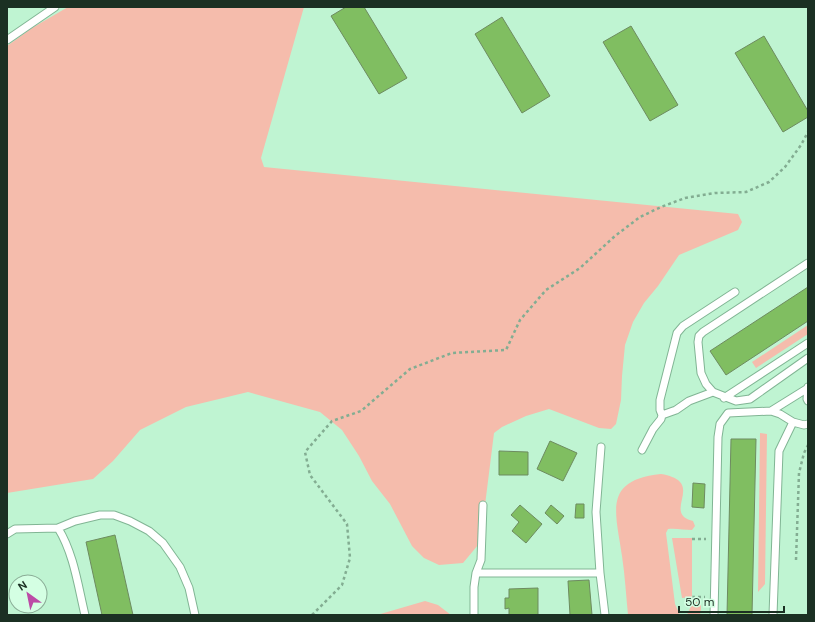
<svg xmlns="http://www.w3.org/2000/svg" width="815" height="622" font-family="'DM Sans',sans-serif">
<rect width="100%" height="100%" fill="#bff4d2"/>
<!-- green -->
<path fill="#f5bcac" d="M68 7H304L261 158 264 167 738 214 742 222 738 230 679 255 658 286 644 303 633 322 625 345 622 376 621 400 616 424 611 429 599 428 549 409 526 416 502 427 494 433 483 521 478 545 463 563 439 565 424 558 412 546 390 504 372 481 359 456 342 430 320 412 248 392 186 407 140 430 113 461 93 479 7 493V46L32 28Z
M808 325V334L756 368 752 362Z
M760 433 767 434 765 584 758 592Z
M661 474C702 481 671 505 684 517 686 519 690 520 693 521L695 526 692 530C684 530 676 528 668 529L666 533 675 604 680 615H628C626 595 625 576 622 556 616 513 602 480 661 474Z
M672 538H692V597L682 598Z
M425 601 438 605 451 615H377Z
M698 601 701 602V609L700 615H687L691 606Z"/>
<!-- building -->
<path fill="#80be61" stroke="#6d8b60" d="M346 7H364L407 78 379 94 331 16Z
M502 17 550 96 522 113 475 34Z
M631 26 678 105 650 121 603 42Z
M764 36 808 111V117L783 132 735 53Z
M808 287V321L726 375 710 351Z
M731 439H756L752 615H727Z
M550 441 577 453 563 481 537 469Z
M499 451 528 452V475H499Z
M693 483 705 484 704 508 692 507Z
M576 504H584V518H575Z
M520 505 542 524 526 543 512 531 519 522 511 515Z
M551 505 564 516 557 524 545 513Z
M115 535 133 615H102L86 542Z
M589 580 592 615H570L568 581Z
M538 588V615H509V608L505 609V598H509V589Z"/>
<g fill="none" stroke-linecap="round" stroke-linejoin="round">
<defs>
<path id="service" d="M7 40 55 7
M808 263 703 332 699 336 698 342 701 373 706 384 713 392 736 401 750 399 808 358
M808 387 807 399 808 401
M724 398 808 343
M771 411 808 388
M662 415 676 410 689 401 713 392
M601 447 596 512 600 573 605 615
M642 450 653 429 661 419 662 415 660 410V400L677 333 683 326 735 292
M58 528C74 554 78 586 85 615
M7 534 15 529 58 528 75 521 100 515H114L130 521 149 531 163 543 180 567 189 588 195 615
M476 573H600
M474 615V587L476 573 481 560 483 505
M714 615 718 437 720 424 728 413 771 411 780 414 793 422
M773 615 779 451 793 422 804 425 808 424"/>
</defs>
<!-- service casing -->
<use href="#service" stroke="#81b594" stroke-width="9"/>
<!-- path -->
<path stroke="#83ad92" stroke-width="2.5" stroke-dasharray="3 3" stroke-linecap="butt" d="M692 539H706
M796 560 799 473 804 453 808 445
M692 597H705
M312 615 342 585 350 558 347 524 310 475 305 452 332 421 361 411 410 369 452 353 506 350 520 320 546 290 580 268 615 236 640 217 661 207 685 198 715 193 746 192 769 182 785 167 801 145 808 132"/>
<!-- service -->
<use href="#service" stroke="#fff" stroke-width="7"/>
</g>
<!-- border -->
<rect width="815" height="622" fill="none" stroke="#1b3023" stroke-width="16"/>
<!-- north arrow -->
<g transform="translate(28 594) rotate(327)"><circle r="19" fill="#d4ffe3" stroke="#8aac96"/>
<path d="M0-3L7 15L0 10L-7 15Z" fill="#bc4ba6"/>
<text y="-6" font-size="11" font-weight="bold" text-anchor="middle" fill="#1b3023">N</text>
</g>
<!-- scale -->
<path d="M679 606v6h105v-6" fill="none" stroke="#1b3023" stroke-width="2"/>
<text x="685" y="606" font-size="12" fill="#1b3023" stroke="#d4ffe3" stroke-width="3" paint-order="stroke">50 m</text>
</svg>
